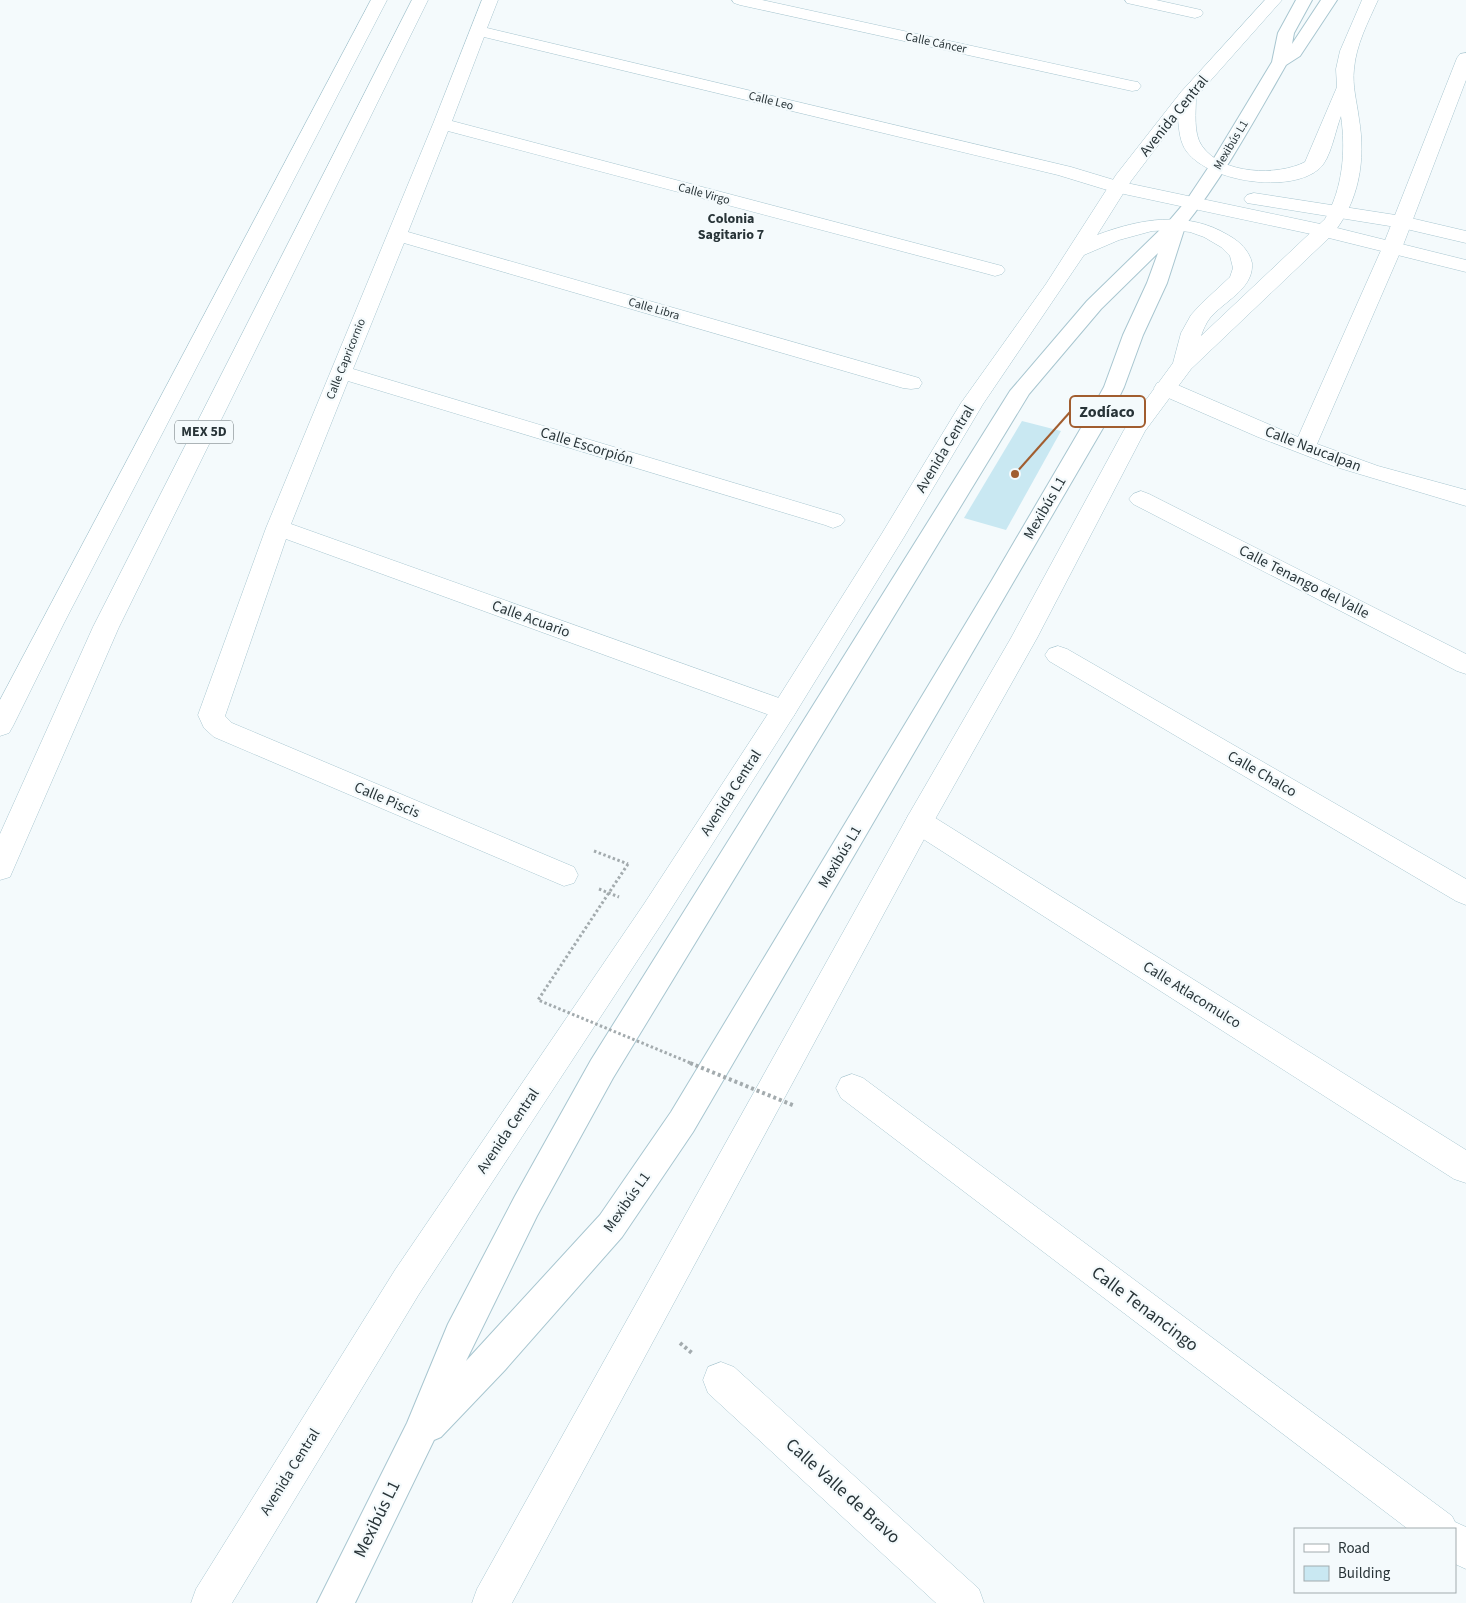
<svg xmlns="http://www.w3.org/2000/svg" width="1466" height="1603" font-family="'Source Sans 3',sans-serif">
<rect width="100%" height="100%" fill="#f4fafc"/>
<!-- building -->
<path fill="#c9e8f2" d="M1022 421 1061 431 1006 530 964 518Z"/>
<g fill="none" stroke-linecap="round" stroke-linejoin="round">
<defs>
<path id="lane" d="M1296 0H1312L1294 33 1292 44 1321 0H1337L1300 56 1286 65C1254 121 1223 178 1183 228L1184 230 1167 283 1143 335 1124 387 1110 416 693 1132 622 1237 505 1370 441 1437 434 1440 355 1603H317L407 1423 448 1324 515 1196 591 1060 1010 391 1087 301 1169 221 1186 201 1208 168 1272 62 1278 33ZM1158 253 1147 283 1123 335 1104 387 1088 416 992 580 671 1112 600 1215 466 1361 537 1216 613 1078 1029 394 1101 309Z"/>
<path id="street" d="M482 0H498L487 28 1071 167 1124 183 1126 187 1124 191 1117 193 1058 175 484 37 452 121 1002 266 1005 270 1002 274 995 276 988 274 448 131 408 232 919 378 922 383 919 388 911 389 903 388 404 243 353 369 841 515 845 520 841 525 833 528 825 525 348 381 291 524 793 703 797 710 793 717 784 720 775 717 286 539 225 716 232 723 574 867 578 875 574 883 564 886 214 737 204 728 198 715 266 528 433 124Z
M732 0H762L1132 81 1138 82 1141 86 1138 90 1132 91 740 5 734 3Z
M1125 0H1156L1201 10 1203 13 1201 16 1195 18 1127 3Z
M1466 53V80L1402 248 1317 444 1378 466 1466 490V506L1336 467 1258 437 1157 393 1154 388 1157 383 1165 381 1173 383 1298 437 1382 248 1457 58 1460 54Z
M1141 491 1149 494 1466 654V674L1457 671 1133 504 1129 499 1133 494Z
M1058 646 1067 649 1466 879V905L1456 901 1049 661 1045 655 1049 649Z
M919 811 929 814 1466 1150V1183L1454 1179 909 830 905 822 909 814Z
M852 1074 863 1078 1452 1516 1455 1522 1466 1527V1569L1455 1564V1529H1408L841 1098 836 1088 841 1078Z
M721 1362 734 1367 979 1589 984 1603H936L708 1393 703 1380 708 1367Z"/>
<path id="secondary" d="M1117 181 1325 225 1466 260V272L1325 237 1110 191 1108 187 1110 183Z
M1254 193 1402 216 1466 231V243L1402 228 1247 203 1244 199 1247 195Z"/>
<path id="highway" d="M371 0H387L64 623 13 726 9 733 0 736V700Z
M412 0H428L119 627 10 877 0 880V834L93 627Z
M1265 0H1282L1196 97C1196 111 1193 134 1202 146 1222 175 1278 176 1305 162L1337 87 1336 69 1340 51 1362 0H1378C1368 22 1356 45 1354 69 1352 86 1357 102 1359 119 1366 160 1359 202 1332 235L1191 369 1145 431 1037 638 929 830 512 1603H472L477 1589 909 814 1011 638 1124 430 1173 363 1181 333 1191 315 1201 304 1230 277 1233 268 1230 256 1221 247 1204 237 1190 232 1172 230 1152 231 1119 240 1084 255 983 404 904 537 793 717 664 920 419 1294 232 1603H191L196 1589 395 1270 644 904 775 703 881 535 961 403 1046 284 1116 175 1181 92ZM1341 116C1346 151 1343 188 1325 219L1201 336C1203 330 1206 323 1210 318 1224 301 1254 289 1252 263 1249 250 1239 241 1228 235 1187 210 1139 219 1097 235L1131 181 1178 119C1179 130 1180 143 1187 152 1210 182 1290 194 1319 169 1331 159 1335 131 1341 116Z"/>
</defs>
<!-- lane casing -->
<use href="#lane" stroke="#a8c6d0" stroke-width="2"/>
<!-- street casing -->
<use href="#street" stroke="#a8c6d0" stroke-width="1"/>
<!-- secondary casing -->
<use href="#secondary" stroke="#a8c6d0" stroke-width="1"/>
<!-- highway casing -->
<use href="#highway" stroke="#a8c6d0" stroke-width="1"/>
<!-- path-far1 -->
<path stroke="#a3abae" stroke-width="3" stroke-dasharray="2.5 2.5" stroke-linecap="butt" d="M594 851 628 864
M599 889 619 897"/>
<!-- path -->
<path stroke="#a3abae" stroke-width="4" stroke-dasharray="3 3" stroke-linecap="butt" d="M680 1343 692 1353"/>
<!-- lane -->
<use href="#lane" fill="#fff" fill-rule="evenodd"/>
<!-- street -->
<use href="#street" fill="#fff" fill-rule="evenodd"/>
<!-- secondary -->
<use href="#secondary" fill="#fff" fill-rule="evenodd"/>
<!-- highway -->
<use href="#highway" fill="#fff" fill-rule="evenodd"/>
<!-- path-bridge-far1 -->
<path stroke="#a3abae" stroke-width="3" stroke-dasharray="2.5 2.5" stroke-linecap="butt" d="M628 864 538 1000 693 1064"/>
<!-- path-bridge -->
<path stroke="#a3abae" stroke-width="4" stroke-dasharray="3 3" stroke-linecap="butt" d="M690 1063 795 1106"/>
</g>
<g text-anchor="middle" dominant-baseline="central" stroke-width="4.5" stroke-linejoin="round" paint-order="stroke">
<!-- far-street labels -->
<g font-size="12" fill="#283438" stroke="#f4fafc">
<text transform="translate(936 43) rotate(12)">Calle Cáncer</text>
<text transform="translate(771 101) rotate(14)">Calle Leo</text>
<text transform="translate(1231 145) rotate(-59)">Mexibús L1</text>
<text transform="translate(704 194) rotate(15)">Calle Virgo</text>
<text transform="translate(654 309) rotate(16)">Calle Libra</text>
<text transform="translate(346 359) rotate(-68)">Calle Capricornio</text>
</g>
<!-- far-neighbourhood labels -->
<g font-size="14" font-weight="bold" fill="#283438" stroke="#f4fafc">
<text x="731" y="219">Colonia<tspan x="731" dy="16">Sagitario 7</tspan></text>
</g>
<!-- shield labels -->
<rect fill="#f4fafc" stroke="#656f73" stroke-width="1" x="175" y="420.5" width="58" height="23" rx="4"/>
<g font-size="14" font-weight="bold" fill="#283438">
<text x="204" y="432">MEX 5D</text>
</g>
<!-- street labels -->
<g font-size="15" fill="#283438" stroke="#f4fafc">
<text transform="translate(1174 116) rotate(-51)">Avenida Central</text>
<text transform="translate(587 446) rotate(17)">Calle Escorpión</text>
<text transform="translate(945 449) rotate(-59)">Avenida Central</text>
<text transform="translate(1313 449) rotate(21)">Calle Naucalpan</text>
<text transform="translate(1045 508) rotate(-60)">Mexibús L1</text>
<text transform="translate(1304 582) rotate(27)">Calle Tenango del Valle</text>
<text transform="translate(531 619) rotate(20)">Calle Acuario</text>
<text transform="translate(1262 774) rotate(30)">Calle Chalco</text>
<text transform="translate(731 793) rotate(-57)">Avenida Central</text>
<text transform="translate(387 800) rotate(23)">Calle Piscis</text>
<text transform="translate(840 857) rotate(-59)">Mexibús L1</text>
<text transform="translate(1192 995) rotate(32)">Calle Atlacomulco</text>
<text transform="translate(508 1131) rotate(-56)">Avenida Central</text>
<text transform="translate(627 1202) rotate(-55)">Mexibús L1</text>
<text transform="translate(290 1472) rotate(-58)">Avenida Central</text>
</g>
<!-- near-street labels -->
<g font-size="18" fill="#283438" stroke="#f4fafc">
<text transform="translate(1145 1309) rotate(37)">Calle Tenancingo</text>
<text transform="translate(843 1491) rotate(42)">Calle Valle de Bravo</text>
<text transform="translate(377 1519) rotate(-64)">Mexibús L1</text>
</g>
</g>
<!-- callouts -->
<path fill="none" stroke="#a15d2f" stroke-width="2" d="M1015 474L1070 412"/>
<circle fill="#a15d2f" stroke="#f4fafc" stroke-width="2" cx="1015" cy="474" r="5"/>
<rect fill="#f4fafc" stroke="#a15d2f" stroke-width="2" x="1070" y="396" width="75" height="31" rx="5"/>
<g font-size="16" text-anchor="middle" font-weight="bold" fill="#283438">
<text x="1107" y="417">Zodíaco</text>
</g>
<!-- legend -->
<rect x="1294" y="1528" width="162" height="65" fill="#f4fafc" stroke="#a2abae"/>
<rect x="1304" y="1544" width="25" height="8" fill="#ffffff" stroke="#a2abae"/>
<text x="1338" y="1553" font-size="15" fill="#283438">Road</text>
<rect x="1304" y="1566" width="25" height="15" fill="#c9e8f2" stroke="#a2abae"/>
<text x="1338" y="1578" font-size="15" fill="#283438">Building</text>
</svg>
